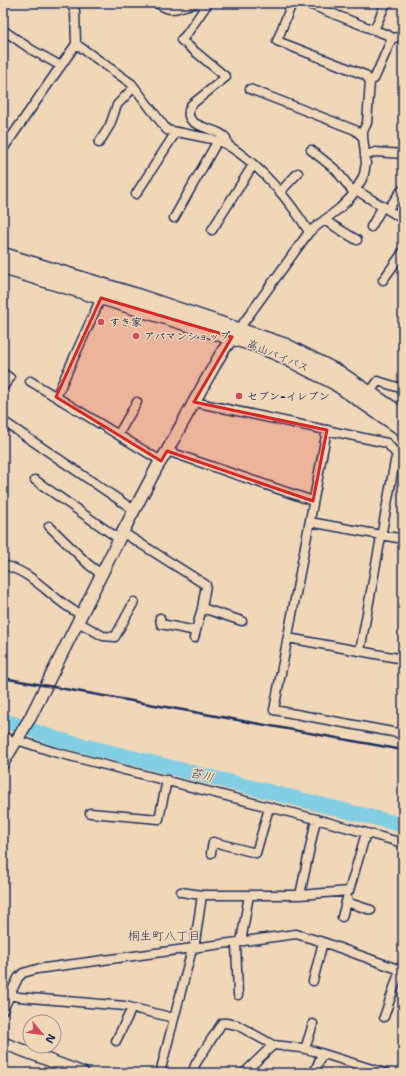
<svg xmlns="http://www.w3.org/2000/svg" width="406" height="1076" font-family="'Shantell Sans','Klee One',sans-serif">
<rect width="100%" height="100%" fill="#f0d7b8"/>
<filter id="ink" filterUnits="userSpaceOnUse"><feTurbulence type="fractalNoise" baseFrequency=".025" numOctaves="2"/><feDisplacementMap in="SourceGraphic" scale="8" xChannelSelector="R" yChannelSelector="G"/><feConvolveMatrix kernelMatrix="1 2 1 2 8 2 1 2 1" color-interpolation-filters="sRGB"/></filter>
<g filter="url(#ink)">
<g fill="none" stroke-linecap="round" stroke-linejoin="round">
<!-- river -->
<path stroke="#82cee2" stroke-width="15" d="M3 720 57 739 403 825"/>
<defs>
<path id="street" d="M157 3C174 15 178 6 193 4 198 3 202 5 206 6L186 35 181 40 226 77 191 105C179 129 217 126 226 138 227 140 227 142 228 145
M306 3 374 30
M386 3 374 30 388 35 392 38
M3 30 32 50 61 66
M76 44 132 84 167 130 212 139C218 142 224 142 229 146 261 166 290 201 309 232
M370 81 374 79 376 75 392 38 399 37 403 34
M250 89 355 130 363 137
M99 143 110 125 117 105 134 87
M3 149 76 44 75 11 70 3
M311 150 336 170 354 193
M365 156 375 152 403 154
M356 190 403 219
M280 192 298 173
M136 194 176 132
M388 209 401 191
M174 218 217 142
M324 220 357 240
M371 227 383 206
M212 230 253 165
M383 280 403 252
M239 329 309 232 340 208 351 197 361 181 364 174 366 163 363 137V131L367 123 370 81 365 75 277 41 292 3
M3 373 10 378 3 387
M30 381 161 461
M370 392 378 381 403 389
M56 397 101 298
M194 402 387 443 397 455
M3 421 134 510
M327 430 274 710 403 734
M118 435 137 402
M167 451 313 501
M35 480 119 539
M310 522 403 539
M49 526 89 565 101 574
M122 532 206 585 202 608 242 621
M3 565C35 572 53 602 82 615
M160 618 161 624 196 631
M78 622 103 636 115 637 134 602
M194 638 202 608
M288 638 403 659
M360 651 395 461 397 455 403 449
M3 736 15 742
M17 740 54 752 316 819 403 843
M90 813 159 819 167 780
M211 853 213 842 256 853 269 808
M181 892 202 895
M300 895 316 819
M346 902 371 910
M342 917 347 898
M241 942 249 895
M236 943 238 995
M194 949 202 895H300L349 891 366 833
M313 981 323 942
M10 995 19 997 125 1006 174 1018
M3 1010 18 978 23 973 37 969 296 934 323 942 403 971
M384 1017 400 970
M116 1041 132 1008
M305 1049 313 1024
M160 1073 192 949
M192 1073 196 1063 222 1023H226L237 1025 273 1045 301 1048 314 1051 385 1073
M244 1073 273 1045
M314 1073 322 1054"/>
<path id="secondary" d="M3 763 30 718 119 539 157 467 167 451 204 384 222 352 236 333
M3 1043 83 1073"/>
<path id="highway" d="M3 255 137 296 286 346 339 373 403 416
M3 267 260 346 279 354 334 382 403 429"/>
</defs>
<!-- street casing -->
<use href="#street" stroke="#1b2f5e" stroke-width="11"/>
<!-- secondary casing -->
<use href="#secondary" stroke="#1b2f5e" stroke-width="14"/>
<!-- highway casing -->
<use href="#highway" stroke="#1b2f5e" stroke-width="17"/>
<!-- street -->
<use href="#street" stroke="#f0d7b8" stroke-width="8"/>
<!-- secondary -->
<use href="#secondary" stroke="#f0d7b8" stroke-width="11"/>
<!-- highway -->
<use href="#highway" stroke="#f0d7b8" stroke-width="14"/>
<!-- rail -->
<path stroke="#1b2f5e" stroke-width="2.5" d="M3 678 194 712 403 750"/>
</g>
</g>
<!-- marked area -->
<path fill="#d62828" fill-opacity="0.2" stroke="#d62828" stroke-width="3" stroke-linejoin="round" d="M101 298 232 337 194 402 327 430 313 501 167 451 161 461 56 397Z"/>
<!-- markers -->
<g fill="#d1495b" stroke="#f0d7b8" stroke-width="1.5">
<circle cx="101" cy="322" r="4"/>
<circle cx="136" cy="336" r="4"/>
<circle cx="239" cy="396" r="4"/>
</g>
<g text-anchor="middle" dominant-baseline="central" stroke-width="3" stroke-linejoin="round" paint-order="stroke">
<!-- poi labels -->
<g font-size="11" font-weight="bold" fill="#1b2f5e" stroke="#f0d7b8" text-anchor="start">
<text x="109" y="322">すき家</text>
<text x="144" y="336">アパマンショップ</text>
<text x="247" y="396">セブン-イレブン</text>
</g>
<!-- street labels -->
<g font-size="11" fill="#1b2f5e" stroke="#f0d7b8">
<text transform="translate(278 356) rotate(23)">高山バイパス</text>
</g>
<!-- water labels -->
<g font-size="12" font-style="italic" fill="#2a4772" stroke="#f0d7b8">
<text transform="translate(202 775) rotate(14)">苔川</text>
</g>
<!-- neighbourhood labels -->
<g font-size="12" fill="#1b2f5e" stroke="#f0d7b8">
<text x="164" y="936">桐生町八丁目</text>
</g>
</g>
<!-- margin -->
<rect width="406" height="1076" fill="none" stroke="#f0d7b8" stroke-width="16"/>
<rect x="8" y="8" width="390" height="1060" fill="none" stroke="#1b2f5e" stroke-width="1.5" filter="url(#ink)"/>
<!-- north arrow -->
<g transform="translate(42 1034) rotate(119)"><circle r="19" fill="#f0d7b8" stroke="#9b9494"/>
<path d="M0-3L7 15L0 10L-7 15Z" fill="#d1495b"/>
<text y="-6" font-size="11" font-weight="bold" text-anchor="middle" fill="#1b2f5e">N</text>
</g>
</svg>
